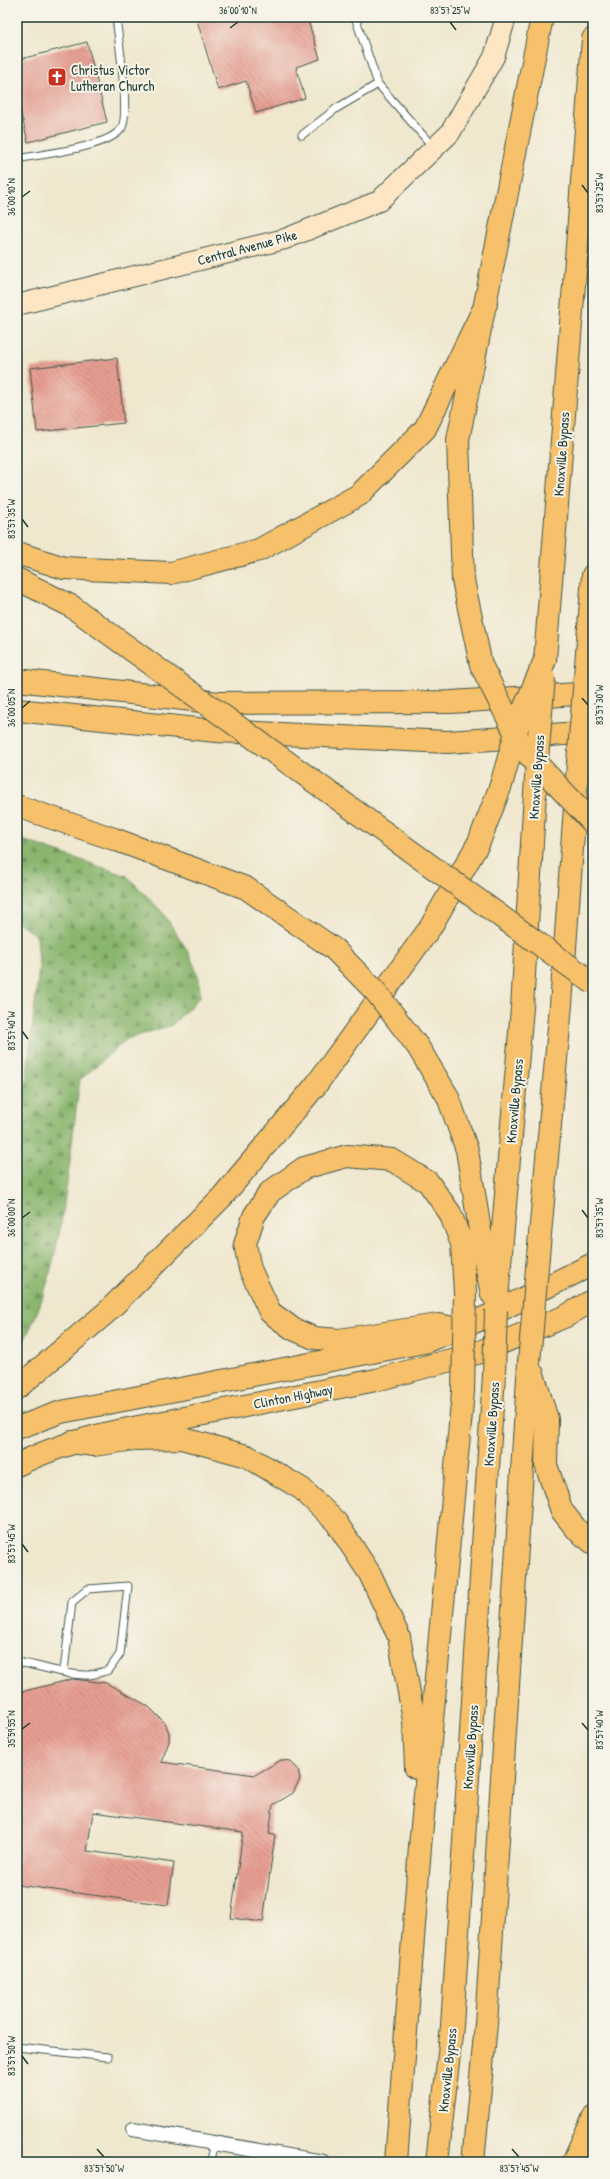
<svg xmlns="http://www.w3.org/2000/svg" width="610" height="2179" font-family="'Patrick Hand',sans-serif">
<defs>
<pattern id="forest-firs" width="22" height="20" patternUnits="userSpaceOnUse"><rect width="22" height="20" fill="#8ab66e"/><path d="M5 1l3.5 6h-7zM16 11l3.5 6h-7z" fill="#70955b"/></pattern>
<pattern id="building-back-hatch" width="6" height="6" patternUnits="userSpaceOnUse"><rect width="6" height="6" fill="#e79e92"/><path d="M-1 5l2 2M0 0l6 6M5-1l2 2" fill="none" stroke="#bb8278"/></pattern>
</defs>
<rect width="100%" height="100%" fill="#f7f3e8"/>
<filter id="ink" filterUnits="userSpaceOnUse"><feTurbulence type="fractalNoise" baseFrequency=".025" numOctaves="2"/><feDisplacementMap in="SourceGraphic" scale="8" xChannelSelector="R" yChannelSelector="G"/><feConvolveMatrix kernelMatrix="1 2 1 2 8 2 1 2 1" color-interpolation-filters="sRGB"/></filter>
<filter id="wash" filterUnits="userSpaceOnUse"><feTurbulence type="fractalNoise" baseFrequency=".012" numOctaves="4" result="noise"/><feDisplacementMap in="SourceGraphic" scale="16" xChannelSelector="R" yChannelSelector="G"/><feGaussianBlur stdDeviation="0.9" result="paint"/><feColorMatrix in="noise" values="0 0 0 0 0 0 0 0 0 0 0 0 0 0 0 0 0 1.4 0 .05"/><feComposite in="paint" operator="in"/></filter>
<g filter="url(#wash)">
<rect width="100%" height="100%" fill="#efe7ce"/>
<!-- forest -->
<path fill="url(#forest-firs)" stroke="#547a51" d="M17 838 127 876 163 913 189 953 199 978 200 997 172 1025 127 1039 80 1080C67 1168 64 1277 17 1353V1164L39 968 37 937 17 921Z"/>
<g id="blocks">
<!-- building -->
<path fill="url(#building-back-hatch)" d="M196 17H307L320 59 296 67 305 98 256 113 246 81 218 90Z
M87 42 107 122 28 142 20 109H17V60Z
M117 358 124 423 37 432 30 368Z
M73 1679 106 1683 148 1706 165 1723 169 1733V1742L161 1762 255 1775 281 1760 290 1761 298 1769 300 1779 293 1793 273 1805 269 1834 275 1835 263 1922 231 1918 243 1832 93 1812 87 1851 174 1863 168 1905 17 1885V1693Z"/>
</g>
</g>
<g filter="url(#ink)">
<use href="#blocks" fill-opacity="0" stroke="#3e564b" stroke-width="1"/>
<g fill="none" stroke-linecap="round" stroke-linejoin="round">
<defs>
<path id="service" d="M355 17 378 84 434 148
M302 135 337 108 378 84
M17 159C41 154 107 148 121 129 131 116 118 37 116 17
M17 1662C38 1665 64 1675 84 1675 92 1676 101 1672 109 1670L120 1654 128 1586 88 1589 72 1602 64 1671
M17 2047 108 2057
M211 2162 214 2144"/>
<path id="minor" d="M133 2129 323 2162"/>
<path id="secondary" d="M17 305 285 239 379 201 450 133 494 57 506 17"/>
<path id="trunk" d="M17 1465C48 1449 80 1440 113 1432L376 1380 477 1353 566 1316"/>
<path id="motorway" d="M17 553 64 568 171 573 259 550 359 495 425 429 486 304
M17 579 71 606
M463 580 458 440 542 17
M588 640 593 575
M545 660 593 39
M17 680 219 703 451 702 593 693
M17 710 216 731 448 742 593 732
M17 806 114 839 246 888 334 949
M418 1047 448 1097 467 1150 484 1255 492 1294
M538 1256 561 1005 578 763
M496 1310 522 1008 536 777
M566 1316 593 1300
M459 1329 438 1325 339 1340 314 1338 293 1329 270 1312 250 1269 245 1244 254 1216 270 1192 304 1168 347 1156 392 1160 428 1182 450 1213 462 1244 465 1293
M533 1374 547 1419 546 1465 562 1511 578 1531 593 1543
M17 1388 107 1312 222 1197 316 1085 430 928 479 842 501 785
M17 1428 61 1412 424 1342 484 1318 593 1264
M72 1442 94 1445 135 1439 181 1438 247 1456 302 1489 336 1522 370 1574 399 1637 414 1720 416 1768
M396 2162 420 1847 463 1392
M437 2162 452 2026 494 1375
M473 2162 486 2024 529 1363
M573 2162 593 2118"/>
</defs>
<!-- service casing -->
<use href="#service" stroke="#3e564b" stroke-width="9"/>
<!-- minor casing -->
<use href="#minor" stroke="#3e564b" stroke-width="16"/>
<!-- secondary casing -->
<use href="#secondary" stroke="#3e564b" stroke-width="22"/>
<!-- trunk casing -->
<use href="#trunk" stroke="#3e564b" stroke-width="24"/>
<!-- motorway casing -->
<use href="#motorway" stroke="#3e564b" stroke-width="24"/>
<!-- service -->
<use href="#service" stroke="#fff" stroke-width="7"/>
<!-- minor -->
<use href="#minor" stroke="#fff" stroke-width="14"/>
<!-- secondary -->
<use href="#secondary" stroke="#fce6c4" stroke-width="20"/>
<!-- trunk -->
<use href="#trunk" stroke="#f7c06b" stroke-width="22"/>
<!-- motorway -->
<use href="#motorway" stroke="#f7c06b" stroke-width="22"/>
<defs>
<path id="motorway-bridge" d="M463 580 481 665 524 750 593 823
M71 606 593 983
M578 763 588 640
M536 773 544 677
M501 785 520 718 545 660
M334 949 376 992 418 1047
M529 1363 538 1256
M494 1375 496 1310
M463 1392 465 1293"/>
</defs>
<!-- motorway-bridge casing -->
<use href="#motorway-bridge" stroke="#3e564b" stroke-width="24" stroke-linecap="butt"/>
<!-- motorway-bridge -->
<use href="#motorway-bridge" stroke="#f7c06b" stroke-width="22"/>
</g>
</g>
<!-- ticks -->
<path fill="none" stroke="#1f3d34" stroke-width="1.5" d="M450 22 456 30M230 28 238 22M582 185 588 193M22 197 30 191M22 519 28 527M582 698 588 705M22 708 30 701M22 1031 28 1039M582 1210 588 1218M22 1218 30 1212M22 1544 28 1552M582 1723 588 1730M22 1729 30 1723M22 2056 28 2064M97 2149 104 2157M512 2149 519 2157"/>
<!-- icons -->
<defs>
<symbol id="church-square" viewBox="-11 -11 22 22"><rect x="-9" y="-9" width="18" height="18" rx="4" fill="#c8321e" stroke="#f7f3e8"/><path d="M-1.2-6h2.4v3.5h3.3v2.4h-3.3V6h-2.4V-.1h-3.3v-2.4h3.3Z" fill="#fff"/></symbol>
</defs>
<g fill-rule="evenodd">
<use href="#church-square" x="46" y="66" width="22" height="22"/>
</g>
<g text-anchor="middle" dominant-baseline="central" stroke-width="4" stroke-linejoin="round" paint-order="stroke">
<!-- poi labels -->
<g font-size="14" fill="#1f3d34" stroke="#f7f3e8" text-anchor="start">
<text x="71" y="69">Christus Victor<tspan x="71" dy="16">Lutheran Church</tspan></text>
</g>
<!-- street labels -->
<g font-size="14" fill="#1f3d34" stroke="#f7f3e8">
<text transform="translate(247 247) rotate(-15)">Central Avenue Pike</text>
<text transform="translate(561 454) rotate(-86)">Knoxville Bypass</text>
<text transform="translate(536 777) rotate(-86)">Knoxville Bypass</text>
<text transform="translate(514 1101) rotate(-85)">Knoxville Bypass</text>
<text transform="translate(293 1396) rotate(-11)">Clinton Highway</text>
<text transform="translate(491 1424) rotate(-86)">Knoxville Bypass</text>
<text transform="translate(470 1747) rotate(-86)">Knoxville Bypass</text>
<text transform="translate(447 2070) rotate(-84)">Knoxville Bypass</text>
</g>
</g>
<!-- margin -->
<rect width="610" height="2179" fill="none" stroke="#f7f3e8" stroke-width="44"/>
<rect x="22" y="22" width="566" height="2135" fill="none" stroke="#1f3d34" stroke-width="1.5"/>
<g font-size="10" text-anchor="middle" fill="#1f3d34">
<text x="238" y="14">36°00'10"N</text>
<text x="450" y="14">83°57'25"W</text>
<text transform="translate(599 193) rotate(-90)" y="4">83°57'25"W</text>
<text transform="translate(11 197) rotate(-90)" y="4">36°00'10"N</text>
<text transform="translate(11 519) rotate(-90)" y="4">83°57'35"W</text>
<text transform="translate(599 705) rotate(-90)" y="4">83°57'30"W</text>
<text transform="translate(11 708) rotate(-90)" y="4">36°00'05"N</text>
<text transform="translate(11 1031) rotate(-90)" y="4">83°57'40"W</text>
<text transform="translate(599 1218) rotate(-90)" y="4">83°57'35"W</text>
<text transform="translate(11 1218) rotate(-90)" y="4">36°00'00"N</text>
<text transform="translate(11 1544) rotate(-90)" y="4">83°57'45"W</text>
<text transform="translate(11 1729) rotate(-90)" y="4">35°59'55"N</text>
<text transform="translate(599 1730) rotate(-90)" y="4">83°57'40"W</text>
<text transform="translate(11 2056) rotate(-90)" y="4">83°57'50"W</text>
<text x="104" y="2172">83°57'50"W</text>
<text x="519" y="2172">83°57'45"W</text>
</g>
</svg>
